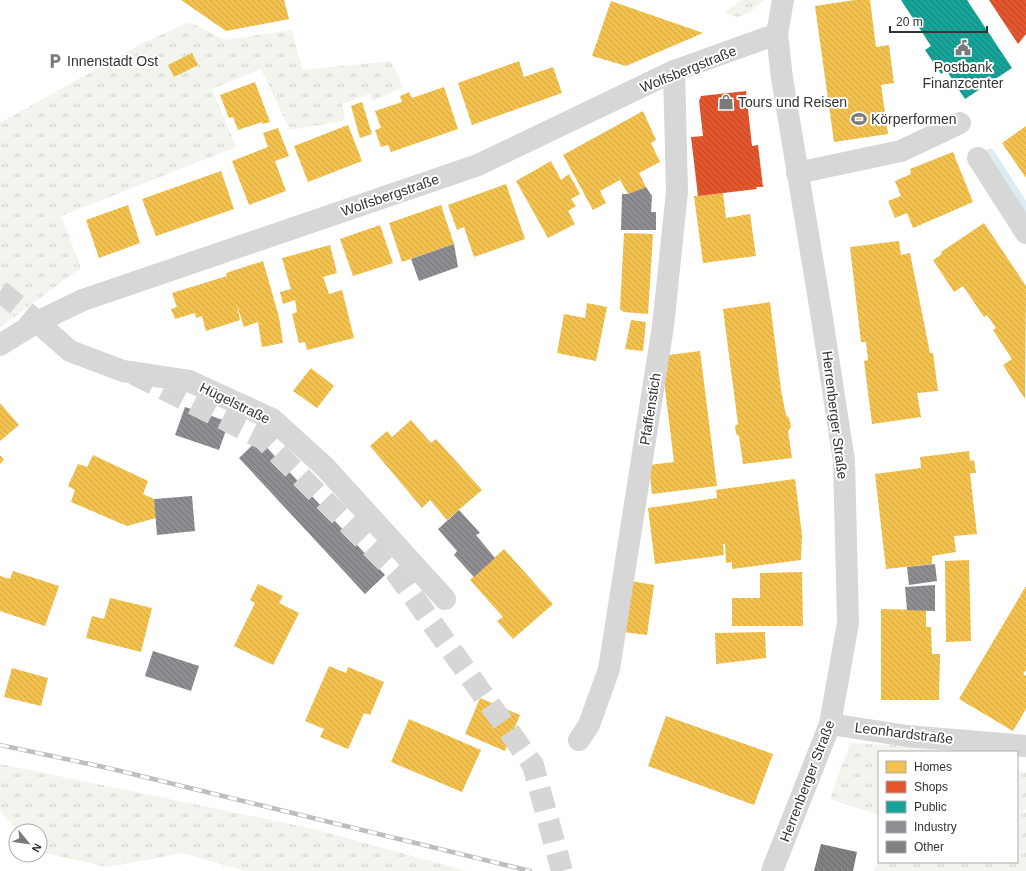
<svg xmlns="http://www.w3.org/2000/svg" width="1026" height="871" font-family="Arial,sans-serif">
<defs>
<pattern id="grass-tufts" width="24" height="20" patternUnits="userSpaceOnUse"><rect width="24" height="20" fill="#f1f5ed"/><path d="M3 7l-1-3M5 7V3M7 7l1-3M15 17l-1-3M17 17v-4M19 17l1-3" fill="none" stroke="#cfd2cc"/></pattern>
<pattern id="homes-back-hatch" width="6" height="6" patternUnits="userSpaceOnUse"><rect width="6" height="6" fill="#f2c14e"/><path d="M-1 5l2 2M0 0l6 6M5-1l2 2" fill="none" stroke="#d0a645"/></pattern>
<pattern id="shops-back-hatch" width="6" height="6" patternUnits="userSpaceOnUse"><rect width="6" height="6" fill="#e4572e"/><path d="M-1 5l2 2M0 0l6 6M5-1l2 2" fill="none" stroke="#b94928"/></pattern>
<pattern id="public-back-hatch" width="6" height="6" patternUnits="userSpaceOnUse"><rect width="6" height="6" fill="#17a398"/><path d="M-1 5l2 2M0 0l6 6M5-1l2 2" fill="none" stroke="#15857d"/></pattern>
<pattern id="industry-back-hatch" width="6" height="6" patternUnits="userSpaceOnUse"><rect width="6" height="6" fill="#8d8d92"/><path d="M-1 5l2 2M0 0l6 6M5-1l2 2" fill="none" stroke="#747478"/></pattern>
<pattern id="building-back-hatch" width="6" height="6" patternUnits="userSpaceOnUse"><rect width="6" height="6" fill="#818181"/><path d="M-1 5l2 2M0 0l6 6M5-1l2 2" fill="none" stroke="#6a6a6a"/></pattern>
</defs>
<rect width="100%" height="100%" fill="#fff"/>
<!-- grass -->
<path fill="url(#grass-tufts)" d="M741 0H764L750 12 737 17 724 13Z
M189 22 225 40 292 30 302 70 391 61 403 87 373 101 369 94 342 104 345 121 290 130 261 69 212 89 236 147 61 216 81 268 0 327V123L141 44Z
M850 743 927 747 945 752H879V815L830 799Z
M0 764 314 829 467 871H245L183 853 108 867 40 852V831H18L0 810Z
M1017 771 1026 773V808L1024 812 1026 813V871H874L879 859V862H1017Z"/>
<!-- homes -->
<path fill="url(#homes-back-hatch)" d="M181 0H284L289 19 226 31Z
M855 0H870L876 47 889 45 894 83 881 85 888 134 834 142 815 6Z
M611 1 703 33 626 66 592 56Z
M192 53 198 65 174 77 168 65Z
M519 61 524 77 553 67 562 93 472 125 458 83Z
M255 82 270 122 263 124 262 122 238 130 233 117 229 118 220 95Z
M444 87 458 129 391 152 388 145 381 147 375 130 381 128 375 111 402 102 400 96 409 92 412 98Z
M362 102 372 134 360 138 351 106Z
M643 111 656 140 651 143 660 162 639 173 646 187 628 194 620 180 600 191 606 203 593 210 563 155Z
M348 125 362 161 308 182 294 146Z
M1026 126V178L1002 143Z
M278 128 289 156 275 161 286 191 249 205 232 161 268 147 263 133Z
M953 152 973 202 913 228 907 213 895 218 888 201 901 196 895 181 911 174 910 169Z
M551 161 561 180 569 174 580 194 571 199 576 206 568 211 575 224 548 238 516 181Z
M221 171 234 209 156 236 142 199Z
M506 184 525 239 474 257 464 227 457 230 448 205Z
M723 193 726 218 750 214 756 256 703 263 694 196Z
M128 205 140 243 99 258 86 220Z
M441 205 454 244 402 262 389 223Z
M984 223 1026 286 1025 399 1003 365 1012 359 993 330 996 328 987 315 984 317 963 286 954 292 933 260 942 254 941 252Z
M380 225 393 263 353 276 340 239Z
M624 233 653 234 648 314 624 312 620 309Z
M899 241 901 255 910 253 930 353H933L938 391 917 393 921 417 872 424 864 361 868 360 866 342H861L850 247Z
M330 245 337 273 323 277 329 294 342 290 354 338 307 350 305 342 299 343 292 314 297 312 295 300 283 304 280 292 291 289 282 258Z
M263 261 279 317 283 343 262 347 258 322 244 327 237 305 240 320 206 331 202 316 196 318 195 313 175 319 171 309 177 307 172 293 227 276 226 273Z
M770 302 781 390 786 415 789 418 791 427 788 431 792 458 743 464 739 436 736 434 735 426 738 424 723 309Z
M587 303 607 307 596 361 557 353 564 314 585 318Z
M631 320 646 322 643 351 625 349Z
M700 351 717 486 652 494 649 465 674 462 661 356Z
M311 368 334 386 317 408 293 391Z
M0 403 19 425 0 441Z
M411 420 431 443 436 439 482 490 447 520 430 500 422 508 370 446 387 431 392 437Z
M969 451 970 461 974 460 976 473H970L977 534 954 536 956 552 932 556V564L886 569 875 474 921 468 920 457Z
M0 455 4 460 0 464Z
M93 455 148 481 143 494 154 499 156 518 127 526 71 502 75 490 68 486 78 464 87 467Z
M795 479 802 535 801 560 732 569V562L726 563 725 544H723L724 555 655 564 648 508 717 498 716 490Z
M504 549 553 604 513 639 497 621 503 617 470 580Z
M969 560 971 641 946 642 945 561Z
M13 571 59 586 45 626 0 611V576L10 579Z
M802 572 803 626H732V598H760V573Z
M631 581 654 585 647 635 623 632Z
M258 584 283 596 279 603 299 613 273 665 234 646 255 603 250 600Z
M1026 586V670L1023 674 1026 676V709L1013 731 959 699Z
M110 598 152 608 141 652 86 638 92 616 104 619Z
M881 609 926 610V627H931L932 654H940L939 700H881Z
M765 632 766 658 716 664 715 633Z
M329 666 346 673 348 667 384 682 370 715 364 713 348 749 320 737 324 729 305 721Z
M12 668 48 678 41 706 4 697Z
M480 698 520 715 505 751 465 734Z
M666 716 773 754 754 805 648 766Z
M409 719 481 750 462 792 391 762Z"/>
<!-- shops -->
<path fill="url(#shops-back-hatch)" d="M989 0H1026V34L1018 44Z
M746 91 752 146 758 145 763 187H756L757 189 698 196 691 137 703 136 699 101 701 96Z"/>
<!-- public -->
<path fill="url(#public-back-hatch)" d="M901 0H967L1012 68 965 99 946 70 941 74 925 50 931 46Z"/>
<!-- industry -->
<path fill="url(#industry-back-hatch)" d="M646 187 652 196 651 212H656V230H621L622 194H628Z
M454 244 458 267 419 281 411 259Z
M185 407 229 422 219 450 175 435Z
M259 439 385 575 365 594 239 458Z
M192 496 195 531 157 535 154 499Z
M459 510 480 533 476 535 495 558 474 577 454 555 457 551 438 529Z
M935 564 937 581 909 585 907 567Z
M935 585V611L907 610 905 587Z
M153 651 199 666 191 691 145 676Z"/>
<g fill="none" stroke-linecap="round" stroke-linejoin="round">
<!-- stream -->
<path stroke="#ddebf3" stroke-width="10" d="M990 154 1026 210"/>
</g>
<!-- building -->
<path fill="url(#building-back-hatch)" d="M821 844 857 852 853 871H814Z"/>
<g fill="none" stroke-linecap="round" stroke-linejoin="round">
<!-- primary-tunnel -->
<path stroke="#d6d6d6" stroke-width="22" stroke-dasharray="22 11" stroke-linecap="butt" d="M0 291 51 333
M134 374 263 439 395 571 533 765 562 871"/>
<!-- minor -->
<path stroke="#d7d7d7" stroke-width="22" d="M978 158 1026 233
M797 173 901 151 960 123
M37 322 70 351 123 371 189 381 272 419 325 467 445 599
M0 345 37 322 83 300 478 165 674 71 777 34
M830 724 907 736 1026 746
M579 740 589 725 609 669 663 326 677 192 674 71
M772 871 830 724 848 623 844 461 821 312 782 78 777 34 783 0"/>
<defs>
<path id="rail" d="M0 745 108 768 530 871"/>
</defs>
<!-- rail casing -->
<use href="#rail" stroke="#bebebe" stroke-width="4.5"/>
<!-- rail -->
<use href="#rail" stroke="#fff" stroke-width="3" stroke-dasharray="9" stroke-linecap="butt"/>
</g>
<!-- icons -->
<defs>
<symbol id="civic-bare" viewBox="-9 -9 18 18"><path d="M-.6-6.5H3V-4.5H.6V-3L4-1V1h2V6H-6V1h2V-1L-.6-3ZM-1.2 2.5V6h2.4V2.5Z" fill="#7a7a7a" stroke="#fff" stroke-width="2.5" paint-order="stroke"/></symbol>
<symbol id="parking-bare" viewBox="-9 -9 18 18"><path d="M-3.5-5.5H1a3.5 3.5 0 0 1 0 7H-1V5.5H-3.5ZM-1-3.4V-.6H.8a1.4 1.4 0 0 0 0-2.8Z" fill="#7a7a7a" stroke="#fff" stroke-width="2.5" paint-order="stroke"/></symbol>
<symbol id="shop-bare" viewBox="-9 -9 18 18"><path d="M-5-2.5h2.3a2.7 3.5 0 0 1 5.4 0H5L5.5 6h-11ZM-1.5-2.5h3a1.5 2.3 0 0 0-3 0Z" fill="#7a7a7a" stroke="#fff" stroke-width="2.5" paint-order="stroke"/></symbol>
<symbol id="stadium-bare" viewBox="-9 -9 18 18"><path d="M0-5a6.5 5 0 1 0 0 10a6.5 5 0 1 0 0-10ZM-3.5-1.8h7v3.6h-7Z" fill="#7a7a7a" stroke="#fff" stroke-width="2.5" paint-order="stroke"/></symbol>
</defs>
<g fill-rule="evenodd">
<use href="#civic-bare" x="952" y="37" width="22" height="22"/>
<use href="#parking-bare" x="44" y="50" width="22" height="22"/>
<use href="#shop-bare" x="715" y="91" width="22" height="22"/>
<use href="#stadium-bare" x="848" y="108" width="22" height="22"/>
</g>
<g text-anchor="middle" dominant-baseline="central" stroke-width="4" stroke-linejoin="round" paint-order="stroke">
<!-- poi labels -->
<g font-size="14" fill="#333" stroke="#fff" text-anchor="start">
<text x="67" y="61">Innenstadt Ost</text>
<text x="963" y="67" text-anchor="middle">Postbank<tspan x="963" dy="16">Finanzcenter</tspan></text>
<text x="738" y="102">Tours und Reisen</text>
<text x="871" y="119">Körperformen</text>
</g>
<!-- street labels -->
<g font-size="14" fill="#333" stroke="#fff">
<text transform="translate(688 69) rotate(-22)">Wolfsbergstraße</text>
<text transform="translate(390 195) rotate(-19)">Wolfsbergstraße</text>
<text transform="translate(235 403) rotate(26)">Hügelstraße</text>
<text transform="translate(650 409) rotate(-81)">Pfaffenstich</text>
<text transform="translate(835 415) rotate(83)">Herrenberger Straße</text>
<text transform="translate(904 733) rotate(7)">Leonhardstraße</text>
<text transform="translate(807 781) rotate(-69)">Herrenberger Straße</text>
</g>
</g>
<!-- legend -->
<rect x="878" y="751" width="140" height="112" fill="#ffffff" stroke="#adadad"/>
<rect x="886" y="761" width="20" height="12" fill="#f2c14e" stroke="#adadad"/>
<text x="914" y="771" font-size="12" fill="#333333">Homes</text>
<rect x="886" y="781" width="20" height="12" fill="#e4572e" stroke="#adadad"/>
<text x="914" y="791" font-size="12" fill="#333333">Shops</text>
<rect x="886" y="801" width="20" height="12" fill="#17a398" stroke="#adadad"/>
<text x="914" y="811" font-size="12" fill="#333333">Public</text>
<rect x="886" y="821" width="20" height="12" fill="#8d8d92" stroke="#adadad"/>
<text x="914" y="831" font-size="12" fill="#333333">Industry</text>
<rect x="886" y="841" width="20" height="12" fill="#818181" stroke="#adadad"/>
<text x="914" y="851" font-size="12" fill="#333333">Other</text>
<!-- north arrow -->
<g transform="translate(28 843) rotate(119)"><circle r="19" fill="#ffffff" stroke="#adadad"/>
<path d="M0-3L7 15L0 10L-7 15Z" fill="#7a7a7a"/>
<text y="-6" font-size="11" font-weight="bold" text-anchor="middle" fill="#333333">N</text>
</g>
<!-- scale -->
<path d="M890 26v6h97v-6" fill="none" stroke="#333333" stroke-width="2"/>
<text x="896" y="26" font-size="12" fill="#333333" stroke="#ffffff" stroke-width="3" paint-order="stroke">20 m</text>
</svg>
